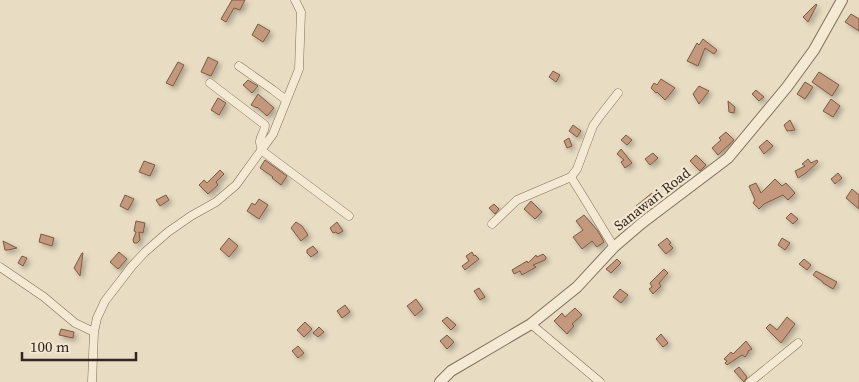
<svg xmlns="http://www.w3.org/2000/svg" width="859" height="382" font-family="'Source Serif 4',serif">
<defs>
<filter id="shadow"><feDropShadow dx="3" dy="3" stdDeviation="2.5" flood-color="#0004"/></filter>
</defs>
<rect width="100%" height="100%" fill="#e8dcc2"/>
<!-- building -->
<path fill="#c3987b" stroke="#7d5943" filter="url(#shadow)" d="M232 0H245L240 10 234 8 226 22 221 19Z
M816 4 817 5 808 22 803 17Z
M851 14 859 19V31L845 22Z
M258 24 270 31 263 42 252 35Z
M703 39 717 50 714 54 705 48 698 66 687 61 697 43 699 45Z
M208 57 218 62 211 76 201 72Z
M178 62 184 65 173 86 166 83Z
M553 71 560 75 556 82 549 77Z
M819 72 839 85 832 96 812 82Z
M661 79 675 88 665 100 657 92 656 93 651 88 654 83 657 85Z
M248 80 258 86 252 93 243 85Z
M805 82 813 87 805 99 797 94Z
M699 86 709 91 699 104 693 94Z
M756 90 764 97 759 101 752 94Z
M258 94 274 108 267 116 257 107V108L251 105Z
M218 98 226 103 219 115 211 110Z
M831 99 840 106 833 117 823 111Z
M728 101 735 107 734 113 729 112Z
M790 120 795 130 787 131 784 125Z
M573 125 581 131 577 137 569 131Z
M726 132 734 140 718 155 712 148 721 140 719 138Z
M626 135 632 140 627 145 621 140Z
M569 138 572 146 567 148 564 141Z
M767 140 773 146 764 154 759 147Z
M621 149 632 163 625 168 621 162 624 160 617 154Z
M653 153 658 158 650 165 645 159Z
M696 155 706 165 700 171 690 161Z
M808 159 811 163 817 160 818 162 806 173 798 178 795 171 805 166 802 164Z
M265 160 287 176 281 185 272 178 273 177 260 168Z
M144 161 155 165 150 176 139 172Z
M220 170 224 174 216 182 218 185 208 194 199 185 204 180 207 183Z
M838 173 842 178 835 184 831 179Z
M677 178 681 182 675 189 670 185Z
M775 179 782 186 786 183 795 193 788 200 783 195 764 204 759 209 753 203 755 200 749 186 756 183 761 193Z
M852 189 859 195V209L846 198Z
M652 193 656 197 640 210 636 206Z
M125 195 134 199 128 210 120 206Z
M166 195 169 200 160 206 156 200Z
M259 199 268 205 259 219 247 211 252 203 255 205Z
M531 201 542 212 535 219 524 209Z
M494 204 499 209 495 214 489 208Z
M791 213 798 219 793 224 786 218Z
M584 215 598 231 604 242 597 247 592 241 582 249 573 237 583 230 576 221Z
M136 221 145 223 143 233 139 232 140 240 137 243H134L133 240 136 232 134 231Z
M296 222 302 226 308 235 301 241 291 228Z
M337 222 343 231 338 234 336 232 333 233 330 228Z
M41 234 54 238 52 246 39 242Z
M229 238 238 246 229 257 220 249Z
M667 238 671 243 669 244 673 248 666 254 658 245Z
M782 238 790 243 785 250 778 245Z
M3 241 17 248 8 250H5Z
M313 246 318 252 311 257 307 253V250Z
M119 252 127 259 118 269 110 262Z
M472 252 474 256 475 255 479 259 465 270 462 266 469 261 466 256Z
M82 253H83L80 276 74 268Z
M536 255 537 257 543 254 546 257V258L545 260 533 265 536 267 522 275 520 271 514 274 512 270 527 261 528 263Z
M22 256 27 258 23 266 18 263Z
M617 259 621 263 611 273 606 269Z
M804 259 811 265 807 270 799 264Z
M664 269 668 273 659 283 661 286 653 294 649 289 652 287 650 283Z
M816 271 837 282 833 289 823 283V282L813 275Z
M479 288 485 297 480 300 474 291Z
M620 289 628 295 621 303 613 297Z
M416 299 423 309 415 316 407 306Z
M345 305 350 312 342 318 337 311Z
M575 308 582 315 572 324 574 326 567 334 554 321 562 313 565 317Z
M447 317 456 325 451 330 442 321Z
M787 317 795 324 781 343 766 328 770 324 777 330Z
M305 322 312 329 304 337 297 330Z
M319 327 324 332 318 337 313 333Z
M61 329 74 332 73 338 59 335Z
M661 334 668 343 663 347 656 339Z
M447 335 454 342 447 349 440 341Z
M746 341 752 349 748 351V353L745 357 742 355 727 365 725 363 727 361 724 359 731 352 733 354Z
M298 346 304 353 298 358 292 351Z
M739 367 747 377 744 382 734 371Z"/>
<g fill="none" stroke-linecap="round" stroke-linejoin="round">
<defs>
<path id="minor" d="M239 66 273 90 286 100
M210 83 265 125C265 133 256 140 262 148
M261 150 349 216
M571 177 614 247
M492 224 517 200 571 177 577 169 593 126 600 116 618 93
M0 267 44 297 75 323 94 332
M531 324 600 382
M92 382 94 332 97 318 105 301 132 266 145 252 168 232 191 216 216 202 236 185 273 134 299 69 301 12 295 0
M750 382 798 343"/>
<path id="tertiary" d="M440 382 451 371 531 324 577 287 614 247 642 223 728 158 787 87 814 50 842 0"/>
</defs>
<!-- minor casing -->
<use href="#minor" stroke="#806e5b" stroke-width="9"/>
<!-- tertiary casing -->
<use href="#tertiary" stroke="#806e5b" stroke-width="12"/>
<!-- minor -->
<use href="#minor" stroke="#f4ead4" stroke-width="8"/>
<!-- tertiary -->
<use href="#tertiary" stroke="#f4ead4" stroke-width="10"/>
</g>
<g text-anchor="middle" dominant-baseline="central" stroke-width="4.5" stroke-linejoin="round" paint-order="stroke">
<!-- street labels -->
<g font-size="14" fill="#32271e" stroke="#f1e7d0">
<text transform="translate(652 199) rotate(-38)">Sanawari Road</text>
</g>
</g>
<!-- scale -->
<path d="M22 352v8h114v-8" fill="none" stroke="#32271e" stroke-width="2.5"/>
<text x="30" y="352" font-size="15" fill="#32271e" stroke="#f1e7d0" stroke-width="4" paint-order="stroke">100 m</text>
</svg>
